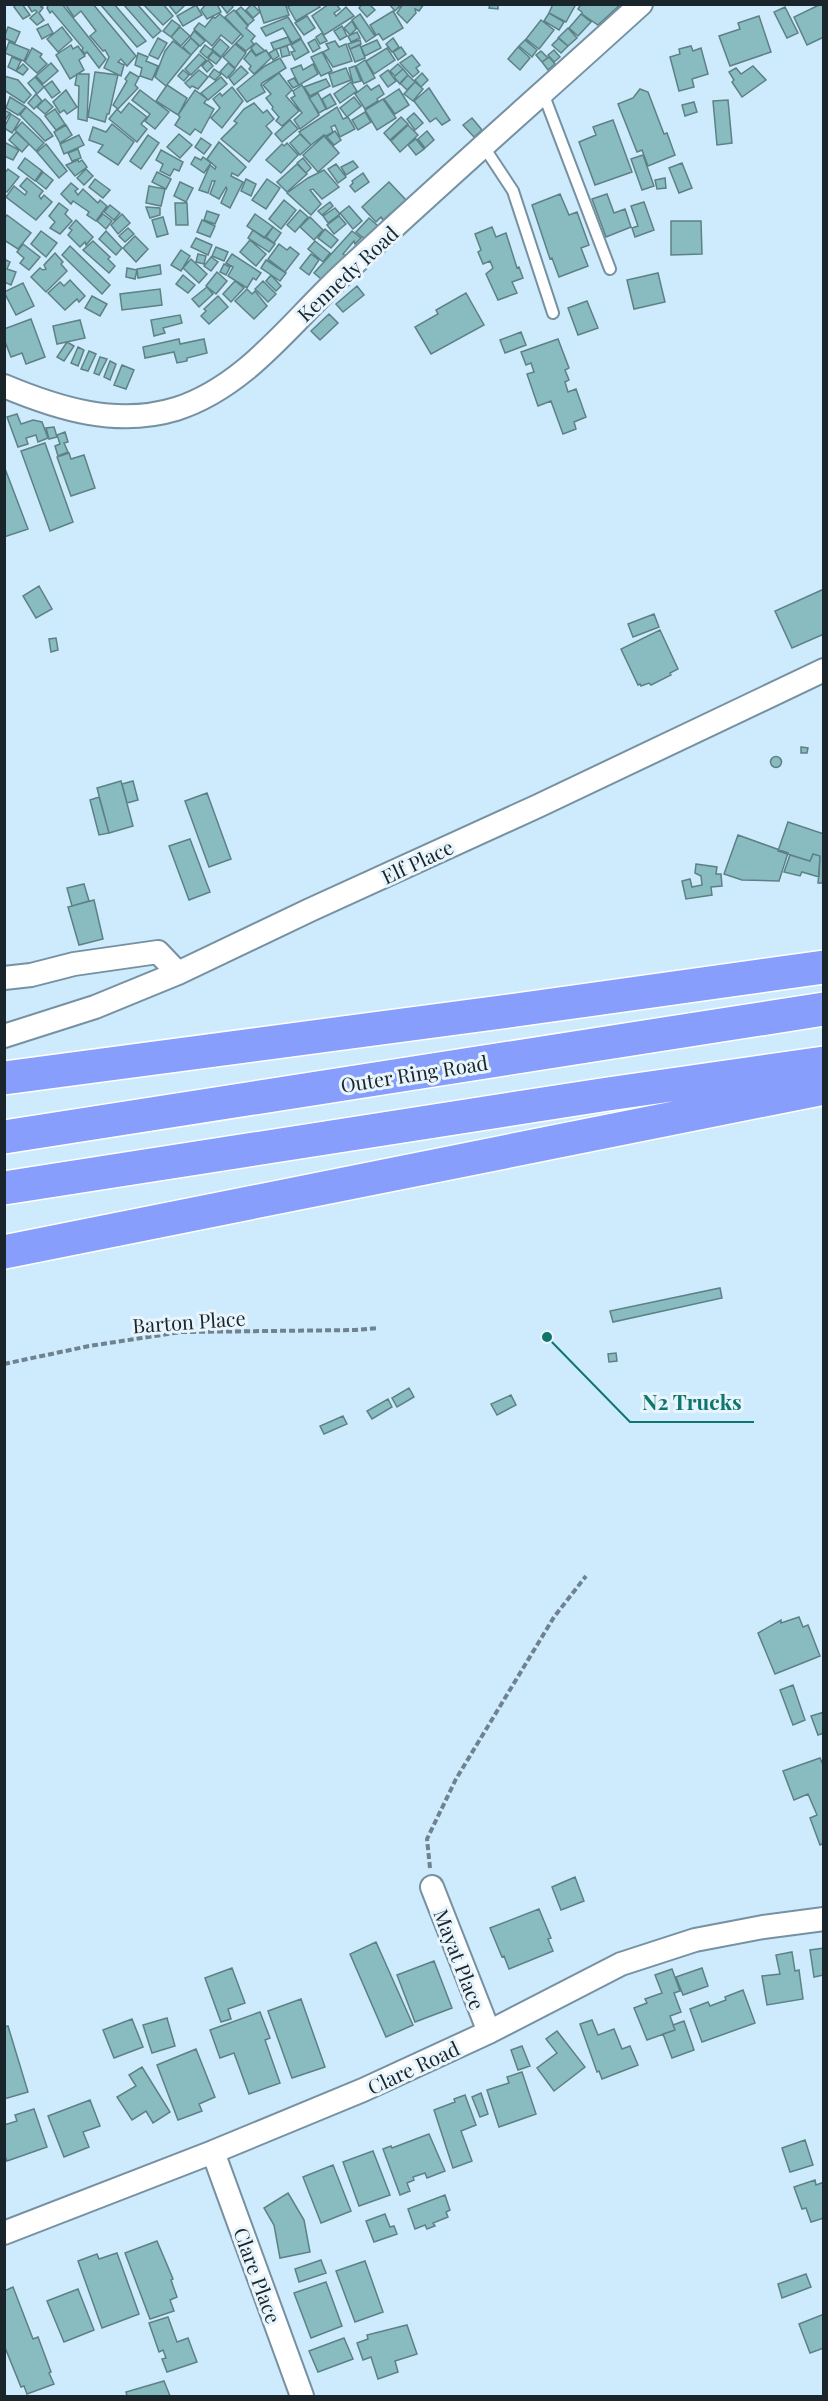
<svg xmlns="http://www.w3.org/2000/svg" width="828" height="2401" font-family="'Playfair Display',serif">
<rect width="100%" height="100%" fill="#ceeafd"/>
<!-- building -->
<path fill="#88bcc1" stroke="#5d8184" stroke-width="1.5" d="M16 4H22L30 15 23 19 14 7Z
M27 4H41V8L42 6 43 8 39 13 44 20 37 25 30 18 37 12 35 10 32 12Z
M49 4H62L106 59 99 68 87 52 85 54 82 50 83 48 52 11 50 13 47 8Z
M65 4H93L136 56 127 66 121 59 118 62 124 65 121 76 104 68 109 57 105 50 103 51 90 36 96 31 81 11 74 17Z
M100 4H114L146 41 137 47Z
M123 4H137L161 31 153 38Z
M143 4H163L173 16 163 25Z
M168 4H183L184 6 176 14Z
M206 4H217L221 12 207 19 201 10Z
M231 4 233 7 227 13 221 5Z
M252 4 260 12 253 18 246 10Z
M256 4H287L286 6 289 15 264 23 258 5Z
M292 4H318L320 7 296 21 288 7Z
M329 4H336L340 9 334 13 336 16 346 7 354 16 324 35 312 16Z
M362 4H369L375 10 367 17 359 8Z
M389 4H402L395 11Z
M403 4H424L419 11 415 9 416 13 407 23 397 13Z
M490 4H498V9L489 8Z
M553 4H576L566 22 549 13Z
M581 4H621L598 25 582 14V12L578 9Z
M821 4H824V37L807 45 794 17Z
M196 5 202 15 183 26 177 16Z
M241 7 254 20 248 25 236 11Z
M785 7 798 33 787 38 774 12Z
M234 10 248 26 246 28 255 36 251 41 254 44 246 51 236 43 243 36 225 17Z
M393 11 403 28 383 40 379 34 376 35 370 25Z
M549 13 564 22 559 30 544 21Z
M220 14 241 34 232 44 221 35 212 46 194 29 199 23 205 27 213 17 215 18Z
M360 14 375 36 366 42 352 20Z
M581 14 591 22 578 36 569 28Z
M307 16 315 28 304 35 295 23Z
M759 16 771 52 730 66 719 36 740 29 738 23Z
M288 17 301 38 292 43 283 28 266 36 261 28Z
M172 20 180 26 171 37 163 31Z
M541 20 554 30 539 49 526 39Z
M352 21 356 29 350 35 344 28Z
M48 24 53 33 42 39 37 29Z
M342 26 347 36 340 40 334 31Z
M8 27 20 32 15 43 4 38Z
M62 27 72 40 58 52 47 39Z
M180 27 190 36 181 46 171 37Z
M568 28 577 38 568 46 558 38Z
M194 31 205 41 200 46 190 37Z
M357 32 360 38 351 42 348 36Z
M322 33 327 41 320 44 316 37Z
M288 37 291 44 274 50 271 43Z
M158 38 167 43 158 59 149 55Z
M191 38 199 46 191 55 183 47Z
M393 38 399 47 392 52 386 44Z
M559 38 568 46 561 53 552 45Z
M220 39 229 47 221 57 212 49Z
M301 39 309 52 295 60 291 52 295 51 291 45Z
M315 39 320 48 313 52 308 43Z
M360 40 361 44 350 49 348 44Z
M377 40 381 48 365 56 361 47Z
M525 40 537 50 532 57 519 46Z
M173 41 191 55 166 86 155 77 165 51Z
M335 41 339 47 346 44 352 61 333 67 323 52 329 49 326 44Z
M9 42 29 50 24 61 5 53Z
M256 43 265 51 256 55 251 48Z
M235 44 246 53 235 68 223 57Z
M71 45 73 49 78 46 85 56 79 60 84 70 70 79 56 55Z
M205 45 213 51 207 58 200 52Z
M360 45 365 58 355 62 350 49Z
M287 46 290 55 282 57 280 48Z
M691 46 693 51 701 48 708 74 692 79 694 87 679 91 670 57 680 54 679 49Z
M401 47 406 54 398 60 393 52Z
M518 47 530 58 520 70 508 59Z
M32 48 42 54 40 57 47 64 37 73 25 62Z
M387 48 395 60 374 74 366 61Z
M276 49 279 56 273 60 269 53Z
M251 50 256 56 266 50 271 58 254 74 249 69 251 66 244 59Z
M554 50 560 57 554 62 548 55Z
M541 51 548 58 542 62 536 55Z
M213 52 221 58 216 64 208 58Z
M322 52 332 71 321 76 311 57Z
M138 53 148 57 146 61 158 66 152 80 140 76 142 68 135 65Z
M199 54 206 60 191 75 185 69Z
M412 55 420 65 416 68 419 72 413 77 400 63Z
M12 57 21 61 16 71 8 67Z
M549 57 555 64 548 70 542 62Z
M280 58 286 68 262 83 261 85 265 92 247 102 237 89 265 66Z
M208 60 213 66 207 72 202 66Z
M365 60 375 78 364 84 356 66Z
M51 63 58 71 43 84 36 76Z
M228 63 235 69 227 78 220 72Z
M23 64 28 69 23 75 16 71Z
M313 64 318 74 299 85 291 69 301 65 303 70Z
M398 64 403 69 395 76 390 71Z
M241 66 248 73 234 85 229 78Z
M355 66 361 81 353 83 349 68Z
M753 66 766 80 742 97 732 82 734 80 729 72 736 68 741 74Z
M346 68 351 80 333 87 329 74Z
M214 69 221 74 215 80 209 76Z
M403 69 408 75 400 84 394 77Z
M183 70 189 75 184 81 178 76Z
M199 70 208 77 198 89 192 86 190 88 185 83Z
M388 70 396 81 388 87 380 76Z
M95 72 118 75 109 114H107L105 122 88 117Z
M130 72 139 77 135 85 138 88 118 109 113 105 127 81 125 79Z
M279 73 292 90 286 96 299 111 282 126 276 121 279 117 272 109 273 107 266 98 271 94 263 85Z
M422 73 428 80 421 87 415 80Z
M77 74H89L87 121 78 119 79 86 75 85Z
M408 75 415 82 407 90 400 83Z
M4 76 18 80 31 95 24 103 4 90Z
M35 77 44 87 37 94 28 83Z
M221 77 227 84 208 100 201 93Z
M294 78 299 85 293 88 288 81Z
M326 79 330 86 310 96 304 87Z
M52 81 60 92 52 98 44 87Z
M351 82 357 91 340 103 334 94Z
M415 82 423 89 413 101 404 94Z
M167 85 187 98 178 115 156 101Z
M302 85 319 115 300 129 294 120 302 113 291 98 295 96 293 91Z
M367 85 371 90 379 85 384 94 377 99 378 101 365 109 355 94Z
M232 87 243 101 222 128 211 118 220 108 213 99 220 93 222 96Z
M429 88 450 120 442 125 436 118 430 122 414 101Z
M399 89 409 105 395 114 384 99Z
M640 89 648 92 664 134 667 133 675 155 648 166 642 150 637 152 618 104 633 98Z
M66 90 77 107 67 114 64 110 60 113 53 102Z
M140 90 169 112 155 129 145 121 150 114 132 100Z
M195 90 207 99 204 103 214 109 201 133 195 129 190 135 175 125 180 117 178 115Z
M318 93 326 109 319 113 309 98Z
M36 94 42 101 34 109 28 103Z
M330 94 336 104 327 109 322 99Z
M10 97 26 107 18 115 6 108Z
M354 97 361 106 347 117 340 108Z
M45 99 53 107 45 114 37 107Z
M383 99 396 118 377 130 365 110Z
M728 100 732 143 717 145 713 101Z
M694 102 697 112 685 116 682 105Z
M129 103 147 117 141 124 147 129 137 142 109 119 117 109 121 113Z
M254 103 263 113 267 110 274 119 266 126 272 133 249 162 221 139 237 123 234 121 244 109Z
M26 107 40 119 53 136 45 141 20 115Z
M337 107 343 119 348 117 355 129 340 137 335 125 331 127 333 132 326 136 324 135 311 145 299 132Z
M55 109 65 124 56 130 45 116Z
M4 110 10 113 4 122Z
M365 112 371 122 358 130 352 120Z
M414 113 423 123 415 130 407 119Z
M11 114 20 120 12 133 4 128Z
M401 117 408 124 390 140 384 133Z
M472 118 482 130 474 137 463 125Z
M290 120 298 129 282 142 275 134Z
M613 120 632 172 595 185 579 142 596 135 593 127Z
M22 122 44 143 36 151 15 130Z
M112 124 134 142 118 165 98 152 103 145 89 140 93 127 106 132Z
M66 125 72 135 60 143 54 132Z
M408 125 418 135 400 152 391 141Z
M335 131 341 140 334 145 327 137Z
M427 131 434 140 425 148 418 139Z
M16 132 29 144 22 152 9 140Z
M179 134 192 145 180 158 167 147Z
M300 134 311 145 300 155 290 143Z
M79 135 84 145 64 154 60 144Z
M148 135 159 143 141 169 130 161Z
M324 136 339 153 318 172 303 155Z
M201 138 211 145 204 154 195 147Z
M416 139 424 149 416 155 408 145Z
M4 142 19 150 13 160 4 156Z
M219 142 246 167 238 176 232 173 231 176 243 182 230 208 221 203 227 189 226 187 219 199 210 194 215 181H212L208 193 199 190 210 165 215 169 216 167 207 159Z
M287 143 298 155 281 173 266 160 282 144 284 146Z
M46 144 67 171 59 178 37 152Z
M78 149 81 158 72 161 68 153Z
M161 150 183 162 179 171 174 169 170 176 160 171 163 164 156 160Z
M643 155 654 186 642 190 631 159Z
M195 157 201 160 203 157 211 163 204 173 191 164Z
M25 158 42 171 35 181 18 168Z
M303 158 311 168 306 173 297 163Z
M78 160 79 162 82 160 87 167 75 176 66 165Z
M353 161 358 167 346 175 341 167Z
M682 163 692 188 679 193 669 168Z
M297 164 307 174 287 192 277 182Z
M336 164 346 177 338 183 328 169Z
M8 169 19 177 7 192 4 190V174Z
M86 169 93 176 84 185 77 178Z
M324 170 339 187 322 199 313 189 310 190 321 204 311 215 287 193 308 178Z
M43 172 53 180 46 189 36 181Z
M157 172 171 179 166 189 152 182Z
M363 173 369 182 355 192 350 186 353 183 352 181Z
M27 178 43 191 39 196 41 199 44 195 52 202 36 220 6 197 14 186 25 195 27 192 20 186Z
M665 178 666 188 657 189 655 180Z
M95 179 110 190 103 198 89 187Z
M246 179 256 184 251 196 241 191Z
M267 179 280 188 266 209 252 200Z
M180 182 193 188 186 202 174 196Z
M389 182 406 200 383 220 381 217 376 222 362 207Z
M71 183 78 189 75 191 78 195 83 189 98 203 100 200 107 206 96 221 87 215 89 212 73 201 71 204 61 194Z
M149 186 165 189 161 206 146 203Z
M560 194 569 215 577 212 589 245 581 248 588 266 559 277 552 258 550 259 532 205Z
M607 194 614 213 625 209 631 227 606 237 592 199Z
M284 200 296 210 281 229 269 219Z
M330 202 333 206 322 215 318 211Z
M644 202 654 230 635 237 632 228 638 226 631 206Z
M59 203 68 210 65 214 72 221 60 234 50 228 55 222 49 216Z
M175 203H187L188 225H176Z
M110 205 120 213 114 220 104 212Z
M349 206 362 221 353 229 340 213Z
M146 207 160 208V215L150 218Z
M335 208 340 214 328 223 323 216Z
M300 210 308 217 295 232 287 225Z
M207 211 219 215 215 224 204 220Z
M103 214 112 221 106 229 97 221Z
M122 214 130 223 118 234 111 225Z
M255 214 273 227 264 238 247 226Z
M7 215 31 233 18 249 4 240V219Z
M339 216 346 224 334 234 327 225Z
M163 217 168 234 157 237 152 220Z
M310 217 323 230 314 240 300 227Z
M369 218 378 226 366 240 356 232Z
M76 220 93 237 86 245 85 242 80 247 68 235 72 230 69 228Z
M202 220 215 226 210 237 197 232Z
M671 221H701L702 254 671 255Z
M273 227 281 233 274 243 266 237Z
M492 227 496 237 506 233 517 268 519 267 523 278 512 282 517 293 498 300 486 274 493 268 490 261 483 264 478 252 481 250 475 234Z
M128 228 134 234 125 242 119 236Z
M325 229 338 240 331 248 318 238Z
M253 230 275 244 269 252 248 238Z
M41 231 57 243 46 257 31 244Z
M106 231 122 248 116 255 99 239Z
M352 231 361 238 355 244 354 241 343 254 346 256 327 284 314 273Z
M135 236 148 249 136 262 123 248Z
M196 238 212 245 208 255 191 247Z
M250 240 266 254 256 266 240 252Z
M93 241 110 257 108 259 115 266 109 273 83 250Z
M315 241 330 253 323 262 308 249Z
M23 244 40 257 29 270 20 263 24 258 17 252Z
M279 244 287 250 290 247 299 254 285 272 268 259Z
M70 246 110 285 102 294 62 255Z
M216 247 228 252 224 261 212 256Z
M181 250 190 256 181 271 171 265Z
M55 253 63 262 61 264 67 271 46 292 31 277 40 268 43 270 46 269 44 265Z
M198 254 206 256 204 264 196 262Z
M232 254 261 273 256 280 253 278 247 288 228 276 233 267 226 263Z
M311 254 319 260 309 275 300 268Z
M211 257 218 262 211 271 204 266Z
M4 259 10 262 7 269 16 272 11 285 4 282Z
M191 259 207 274 199 283 183 268Z
M266 260 286 273 280 281 261 268Z
M224 264 230 267 226 275 220 272Z
M160 265 161 274 138 278 137 269Z
M127 268 137 270 135 279 126 277Z
M217 272 227 281 216 294 206 286Z
M658 273 665 302 634 309 627 280Z
M183 275 195 285 188 293 176 284Z
M271 275 281 286 276 291 266 281Z
M70 280 85 296 79 302 77 299 65 310 48 293 60 282 64 286Z
M235 281 244 288 231 302 223 294Z
M263 281 276 294 268 302 255 289Z
M23 283 34 306 16 315 4 292Z
M357 286 364 295 343 312 336 304Z
M207 287 213 294 199 307 192 299Z
M160 289 162 305 122 310 120 294Z
M247 289 252 294 255 291 267 306 254 319 235 301Z
M466 293 484 325 431 354 415 327 438 314 436 310Z
M92 296 107 304 100 316 85 308Z
M218 296 228 307 209 324 201 316 206 311 204 309Z
M587 301 598 328 578 335 568 308Z
M329 314 338 323 320 340 311 331Z
M180 315 182 323 163 328 165 333 154 336 151 320Z
M31 319 45 357 26 364 22 353 11 357 4 339V329Z
M80 320 85 338 57 344 53 326Z
M521 332 526 345 505 353 500 340Z
M179 339 180 344 204 339 207 353 187 358V361L177 363 174 352 145 358 143 347Z
M558 339 569 368 565 370 569 380 565 382 568 392 576 389 586 417 574 422 576 429 563 434 551 401 538 406 527 374 534 372 531 363 526 365 521 352Z
M67 342 74 346 64 361 57 357Z
M78 347 84 350 78 366 71 363Z
M89 351 96 354 88 371 81 369Z
M100 357 107 359 99 375 94 373Z
M110 361 116 364 110 380 104 377Z
M122 365 134 370 126 389 114 385Z
M17 414 21 424 33 420 42 422 48 438 38 442 36 435 26 438 28 444 18 447 7 417Z
M54 427 57 437 49 439 46 428Z
M65 432 68 442 64 443 68 452 58 456 55 446 60 444 57 435Z
M45 443 73 522 50 531 21 451Z
M69 453 71 459 84 455 95 488 71 496 57 457Z
M4 466 28 529 4 537Z
M39 586 52 609 36 618 23 596Z
M824 589V634L792 648 775 611Z
M654 614 659 627 633 637 628 624Z
M660 630 678 669 670 673 671 675 651 685 649 683 641 686 640 684 638 685 621 649Z
M56 638 58 650 51 652 49 639Z
M801 747 808 748 807 753H801Z
M770.5 762a5.5 5.5 0 1 1 11 0a5.5 5.5 0 1 1-11 0Z
M121 781 133 826 109 833 97 788Z
M133 781 138 800 127 803 122 784Z
M207 793 231 859 209 867 185 801Z
M99 797 109 833 99 835 90 800Z
M788 822 824 834V883H818L820 856 813 854 810 861 778 851Z
M738 835 788 853 779 881 742 880 724 874Z
M190 839 210 892 189 900 169 846Z
M813 854 820 856 819 877 802 872 800 876 784 872 790 855 810 861Z
M696 864 717 867 716 874H721L722 886 711 887 712 895 686 899 682 881 690 879 692 887 702 885 701 876 695 873Z
M84 884 89 901 72 906 67 888Z
M94 900 103 939 79 945 68 907Z
M720 1288 722 1298 613 1322 610 1311Z
M616 1353 617 1361 609 1362 608 1354Z
M409 1388 414 1397 397 1407 392 1398Z
M511 1395 516 1405 497 1415 491 1404Z
M388 1399 392 1407 372 1419 367 1411Z
M343 1416 347 1424 324 1434 320 1426Z
M799 1617 803 1627 808 1625 820 1656 775 1674 758 1633 781 1620V1623Z
M793 1685 805 1720 793 1725 780 1690Z
M824 1712V1733L818 1735 811 1716Z
M820 1758 824 1767V1843L820 1845 810 1818 817 1815 808 1794 794 1800 783 1771Z
M575 1877 584 1901 561 1910 552 1887Z
M539 1909 551 1938 548 1939 553 1951 509 1969 504 1956 502 1957 490 1928Z
M376 1942 413 2025 386 2037 350 1954Z
M824 1948V1975L814 1977 810 1950Z
M792 1952 795 1971 799 1970 803 1999 767 2005 762 1976 780 1974 776 1955Z
M434 1961 452 2008 415 2022 397 1975Z
M232 1968 245 2003 228 2009 231 2019 221 2022 205 1978Z
M702 1968 708 1986 683 1995 676 1977Z
M672 1969 680 1991 674 1993 681 2012 670 2016 675 2030 647 2040 634 2008 647 2003 645 1999 662 1993 655 1975Z
M743 1990 755 2023 702 2042 690 2009 708 2002 710 2006 726 2000 725 1997Z
M301 1999 325 2067 292 2078 268 2011Z
M260 2012 270 2038 265 2040 280 2083 249 2094 234 2053 220 2058 210 2030Z
M167 2018 175 2046 152 2053 143 2025Z
M132 2019 143 2047 114 2058 103 2030Z
M592 2020 598 2035 614 2029 622 2049 630 2046 638 2065 602 2079 599 2071 597 2072 580 2024Z
M684 2021 694 2050 672 2058 663 2034 675 2030 673 2025Z
M8 2026 28 2092 4 2099V2027Z
M557 2031 585 2067 554 2091 537 2068 557 2053 546 2039Z
M522 2046 530 2066 518 2070 511 2050Z
M196 2049 215 2097 199 2104 202 2111 178 2120 157 2065Z
M142 2067 170 2112 153 2123 146 2111 132 2120 117 2097 136 2086 129 2075Z
M522 2072 536 2114 499 2127 487 2090 509 2083 507 2077Z
M481 2093 488 2114 480 2117 472 2097Z
M465 2095 476 2125 461 2131 472 2161 453 2168 434 2110 455 2102 454 2099Z
M90 2100 100 2126 83 2132 89 2147 64 2157 48 2116Z
M34 2109 47 2147 7 2161 4 2154V2125L17 2121 15 2115Z
M429 2134 445 2171 427 2178 425 2173 413 2177 414 2180 407 2183 410 2191 400 2195 383 2149 391 2146 392 2148Z
M805 2140 813 2165 790 2172 782 2148Z
M373 2151 390 2195 359 2206 343 2162Z
M333 2165 351 2211 321 2223 303 2177Z
M815 2180 816 2185 824 2182V2218L811 2222 806 2208 802 2209 794 2187Z
M288 2193 304 2220 310 2252 280 2258 274 2225 264 2208Z
M445 2195 450 2210 446 2212 448 2217 433 2223 435 2226 427 2229 425 2225 415 2229 408 2209Z
M385 2214 390 2227 394 2226 397 2234 374 2242 366 2221Z
M157 2241 173 2279 171 2280 177 2297 170 2300 174 2311 150 2319 125 2253Z
M117 2253 139 2314 102 2328 78 2261 97 2254 99 2259Z
M321 2260 326 2273 299 2282 295 2269Z
M365 2261 383 2312 355 2322 336 2271Z
M806 2274 811 2287 782 2298 778 2284Z
M326 2282 342 2326 311 2338 294 2293Z
M13 2287 33 2339 38 2337 51 2372 49 2373 54 2384 27 2394 24 2386 21 2387 4 2345V2291Z
M78 2289 94 2330 64 2342 47 2301Z
M824 2314V2348L810 2353 799 2324Z
M168 2317 177 2342 188 2338 197 2362 167 2372 162 2359 166 2358 163 2350 159 2352 149 2323Z
M407 2325 417 2354 395 2361 398 2372 378 2379 371 2357 363 2360 357 2343 368 2339 367 2335Z
M344 2338 353 2359 318 2372 309 2351Z
M164 2381 170 2396H127L126 2392Z"/>
<g fill="none" stroke-linecap="round" stroke-linejoin="round">
<defs>
<path id="service" d="M543 93 610 269
M484 147 513 191 553 313"/>
<path id="minor" d="M4 386C59 409 117 427 176 409 245 387 290 324 341 276 439 184 541 95 641 4
M4 978 31 975 74 964 158 952 178 973
M4 1036 95 1007 178 973 310 910 538 806 824 670
M432 1887 489 2032
M213 2152 302 2396
M4 2233 213 2152 363 2090 489 2032 621 1964 695 1940 763 1927 824 1919"/>
<path id="motorway" d="M4 1078 516 1010 824 967
M4 1137 824 1009
M4 1188 608 1094 824 1063
M4 1252 824 1088"/>
</defs>
<!-- service casing -->
<use href="#service" stroke="#7691a2" stroke-width="14"/>
<!-- minor casing -->
<use href="#minor" stroke="#7691a2" stroke-width="26"/>
<!-- motorway casing -->
<use href="#motorway" stroke="#fff" stroke-width="36"/>
<!-- path -->
<path stroke="#6f828f" stroke-width="4" stroke-dasharray="6 3" stroke-linecap="butt" d="M4 1364 89 1346 181 1332 355 1330 379 1328
M430 1868 427 1839 456 1779 554 1617 586 1576"/>
<!-- service -->
<use href="#service" stroke="#fff" stroke-width="10"/>
<!-- minor -->
<use href="#minor" stroke="#fff" stroke-width="22"/>
<!-- motorway -->
<use href="#motorway" stroke="#879efc" stroke-width="33"/>
</g>
<g text-anchor="middle" dominant-baseline="central" stroke-width="6" stroke-linejoin="round" paint-order="stroke">
<!-- street labels -->
<g font-size="20" fill="#19242b" stroke="#e9f5fc">
<text transform="translate(347 273) rotate(-43)">Kennedy Road</text>
<text transform="translate(417 861) rotate(-25)">Elf Place</text>
<text transform="translate(414 1073) rotate(-9)">Outer Ring Road</text>
<text transform="translate(189 1321) rotate(-4)">Barton Place</text>
<text transform="translate(460 1959) rotate(69)">Mayat Place</text>
<text transform="translate(413 2067) rotate(-25)">Clare Road</text>
<text transform="translate(258 2275) rotate(70)">Clare Place</text>
</g>
</g>
<!-- callouts -->
<path fill="none" stroke="#0f766e" stroke-width="2" d="M547 1337L630 1422H754"/>
<circle fill="#0f766e" stroke="#e9f5fc" stroke-width="2" cx="547" cy="1337" r="6"/>
<g font-size="21" text-anchor="middle" font-weight="bold" fill="#0f766e" stroke="#e9f5fc" stroke-width="6" stroke-linejoin="round" paint-order="stroke">
<text x="692" y="1410">N2 Trucks</text>
</g>
<!-- border -->
<rect width="828" height="2401" fill="none" stroke="#19242b" stroke-width="12"/>
</svg>
